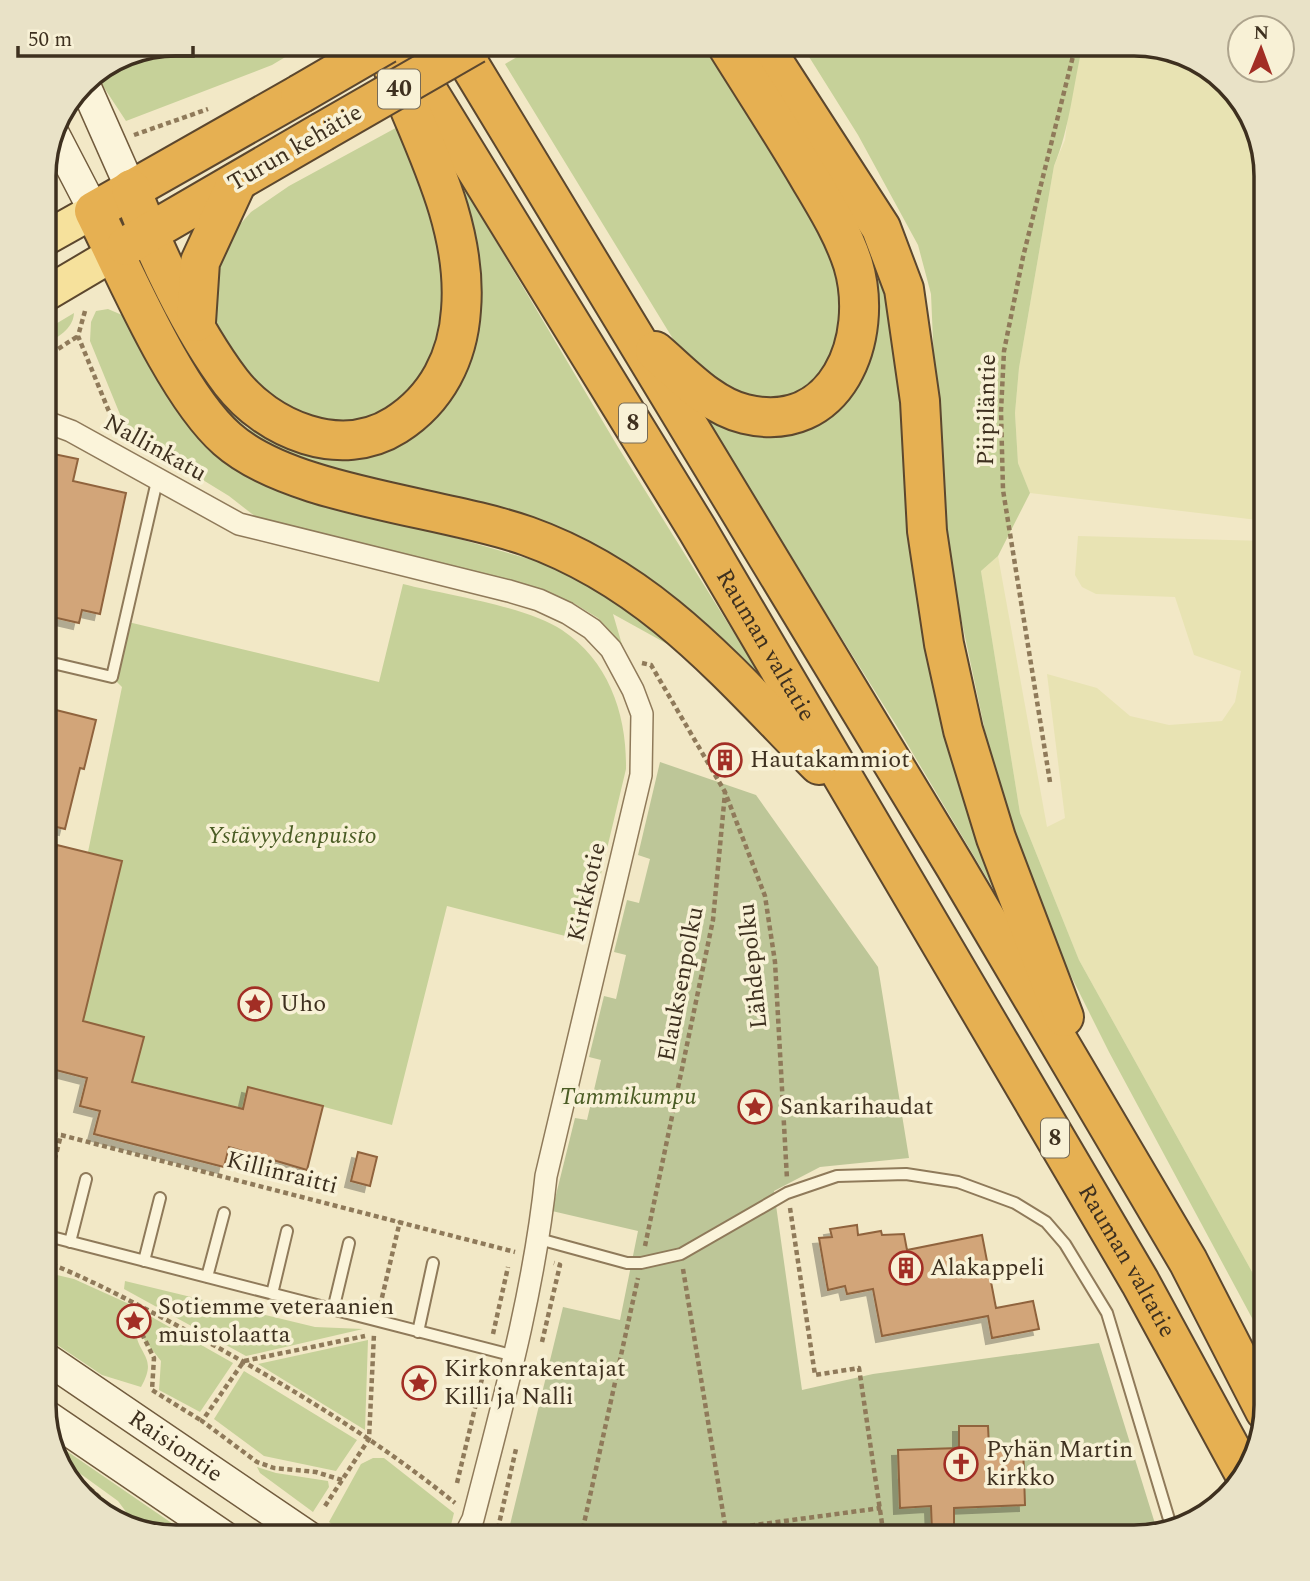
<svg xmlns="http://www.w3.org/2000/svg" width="1310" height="1581" font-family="Spectral,serif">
<defs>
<filter id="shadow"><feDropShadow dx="-6" dy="6" stdDeviation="0" flood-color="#0004"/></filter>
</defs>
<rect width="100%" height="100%" fill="#f2e8c6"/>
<!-- farmland -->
<path fill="#e8e3b3" d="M1083 44H1142L1200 61 1244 102 1266 175V521L1030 493 1018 463 1015 413 1019 368 1054 166 1065 140 1071 94Z
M1078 536 1266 541V1297L1079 960 1020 813 981 571 998 556 1047 827 1065 818 1047 674 1097 688 1130 716 1169 725 1222 721 1235 702 1241 671 1194 655 1175 597 1096 594 1082 587 1075 575Z"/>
<!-- green -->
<path fill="#c6d199" d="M176 44H307L272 65 126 121 95 74Z
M539 44H710L833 239 846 342 806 396 741 400 681 352 505 64Z
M801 44H1083C1073 85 1070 128 1054 166L1019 368 1015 413 1018 463 1030 493 998 556 981 571 1020 813 1079 960 1266 1297V1344L1109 1052 1060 954 1002 811 951 571 936 410 931 294 918 245 858 135Z
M403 124 438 223 451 309 434 366 377 423 303 421 232 364 216 320 212 291 216 266 227 239 251 212 289 186Z
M453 169 618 447 782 710 646 587 259 455 193 375 246 427 282 446 321 455 449 398Z
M856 214 883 270 1025 942 896 725 698 408 837 402Z
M108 309 129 318 211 450 239 471 292 495 421 528 557 567 644 615 669 645 613 614 623 648 598 618 575 604 526 587 261 521 229 496 128 434 90 341 91 322 96 311Z
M74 313C73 330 57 337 44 346V331Z
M403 584C446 595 526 606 562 630 609 661 627 715 626 769L585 941 447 906 392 1125 249 1087 243 1109 132 1081 143 1037 83 1022 122 861 88 852 122 687 112 677 124 621 379 682Z
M44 1272 74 1279 138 1308C137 1315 134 1324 135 1330 139 1357 158 1357 141 1387L102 1375 44 1336Z
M125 1281 315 1327 363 1329 246 1356 124 1289Z
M150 1316 233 1363 200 1412 159 1390 161 1361 143 1338Z
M368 1340 365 1430 258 1364Z
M244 1371 357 1440 336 1471 264 1456 214 1419Z
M55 1443 192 1537H175L138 1528 118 1501 60 1459Z
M373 1458H384L454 1513 448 1537H349L329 1522 361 1464Z
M257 1467 276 1473 328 1481 329 1487 313 1512 260 1473Z"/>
<!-- cemetery -->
<path fill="#bdc698" d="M660 762 756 795 878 967 909 1158 820 1167 774 1191 802 1390 873 1374 1099 1343 1157 1530 1135 1537H542L539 1533 507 1537 563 1307 620 1320 638 1231 552 1211 575 1118 587 1120 601 1060 589 1057 604 996 616 999 626 955 614 952 627 900 639 903 650 859 638 855Z"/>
<!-- building -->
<path fill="#d2a579" stroke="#90643e" stroke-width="2" filter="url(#shadow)" d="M44 452 78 459 73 481 126 493 100 614 82 610 79 623 44 615V536L54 493 44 490Z
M44 707 96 720 84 769 80 768 65 829 44 824Z
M57 845 122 861 83 1021 144 1037 132 1082 243 1109 248 1087 323 1106 307 1170 229 1147 224 1167 94 1134 100 1111 80 1106 87 1078 44 1067V880L49 881Z
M358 1152 377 1157 370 1186 351 1181Z
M857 1225 858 1235 881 1231 882 1235 904 1234 907 1250 982 1235 996 1308 1033 1301 1039 1329 992 1338 988 1316 882 1336 873 1289 847 1294 845 1286 828 1290 819 1238 832 1237 830 1229Z
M959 1426H988L989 1447 1023 1445 1025 1505 954 1508V1531L932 1532 931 1506 900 1508 898 1450 959 1448Z"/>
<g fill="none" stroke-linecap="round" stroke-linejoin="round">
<defs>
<path id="lane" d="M44 661 112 677 157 481
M44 1235 515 1356
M539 1239 627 1263H641L681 1254 787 1193 837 1176 906 1174 958 1182 1015 1203 1046 1222 1065 1244 1107 1313 1171 1526
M70 1242 86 1179
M144 1261 160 1198
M207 1277 224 1213
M272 1294 287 1231
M333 1310 349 1243
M418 1332 433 1263"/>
<path id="street" d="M44 421 71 431 239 524 509 591 539 600 567 613 592 629 611 649 633 690 642 714 641 775 546 1176C534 1293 502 1406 473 1519L464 1537"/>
<g id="secondary">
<path d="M84 83 131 189"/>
<path d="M53 132 94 211"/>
<path id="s1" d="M44 1357 309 1537"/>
<path d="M47 1416 225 1537"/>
</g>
<path id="primary" d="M44 239 94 211
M44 295 115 253"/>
<g id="highway">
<path id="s2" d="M399 44 697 529 1140 1282 1244 1473"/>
<path d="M457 44 955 866 1188 1261 1265 1411"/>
<path d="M762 44 881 228 904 289 920 401 927 531 944 644 963 730 996 838 1064 1017"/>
<path d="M300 94 94 211C126 275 176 394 227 439 291 496 442 506 527 536 653 581 729 674 819 765"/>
<path d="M131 189C155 252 191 329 231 382 268 430 341 460 396 425 437 399 458 357 461 310 468 227 424 146 394 71"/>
<path d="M126 246 322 132"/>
<path d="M196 322 200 262 237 182"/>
<path d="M655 351C681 373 710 406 745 414 837 436 875 338 853 264 843 233 826 206 810 179 783 133 754 89 726 44"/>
</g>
</defs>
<!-- lane casing -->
<use href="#lane" stroke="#8f7a5a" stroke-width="14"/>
<!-- street casing -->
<use href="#street" stroke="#8f7a5a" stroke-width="24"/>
<!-- secondary casing -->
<use href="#secondary" stroke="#715b3d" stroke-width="33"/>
<!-- primary casing -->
<use href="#primary" stroke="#5c472e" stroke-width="37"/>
<!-- highway casing -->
<use href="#highway" stroke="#5c472e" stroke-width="42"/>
<!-- path -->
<path stroke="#8f7a5a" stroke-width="4.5" stroke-dasharray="5 3.5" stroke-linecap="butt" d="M134 135 208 109
M85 311 78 336 117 431
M44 358 78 336
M642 663 651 665 725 792 765 896 775 962 787 1179
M1050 782 1003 490 1001 411 1004 351 1023 257 1076 44
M44 1134 61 1135 515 1252
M44 1201 61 1135
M790 1208 815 1375 859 1368 884 1537
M645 1246 713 920 725 793
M44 1261C92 1280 136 1304 182 1328 277 1379 371 1435 455 1503
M683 1269 726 1531
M380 1306 400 1221
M146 1309 141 1332 154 1358 152 1390 202 1421
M493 1334 508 1267
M542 1342 560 1265 554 1263
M63 1467 95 1493 125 1525
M342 1480 316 1472 274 1468 257 1462 202 1421 244 1361 365 1336
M457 1483 486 1362
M325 1506 369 1439 374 1334
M496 1537 516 1449
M581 1537 638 1278
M666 1537 881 1508"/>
<!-- lane -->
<use href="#lane" stroke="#fbf4da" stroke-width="10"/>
<!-- street -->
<use href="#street" stroke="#fbf4da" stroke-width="21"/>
<!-- secondary -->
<use href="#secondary" stroke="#fbf4da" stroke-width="30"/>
<!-- primary -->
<use href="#primary" stroke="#f6e19c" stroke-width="33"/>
<!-- highway -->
<use href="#highway" stroke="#e6b052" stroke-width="38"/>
<defs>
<path id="highway-bridge" d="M300 94 386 44
M322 132 475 44"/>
</defs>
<!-- highway-bridge casing -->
<use href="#highway-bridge" stroke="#5c472e" stroke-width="42" stroke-linecap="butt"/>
<!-- highway-bridge -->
<use href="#highway-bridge" stroke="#e6b052" stroke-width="38"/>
</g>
<!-- icons -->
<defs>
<symbol id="building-ring" viewBox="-11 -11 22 22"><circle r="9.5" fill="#f8f1d6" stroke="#a22e25" stroke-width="1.5"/><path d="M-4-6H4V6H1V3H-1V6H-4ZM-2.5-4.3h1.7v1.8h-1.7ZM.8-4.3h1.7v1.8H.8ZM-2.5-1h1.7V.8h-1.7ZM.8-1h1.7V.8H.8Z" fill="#a22e25"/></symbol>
<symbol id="sight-ring" viewBox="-11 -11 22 22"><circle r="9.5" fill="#f8f1d6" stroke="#a22e25" stroke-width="1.5"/><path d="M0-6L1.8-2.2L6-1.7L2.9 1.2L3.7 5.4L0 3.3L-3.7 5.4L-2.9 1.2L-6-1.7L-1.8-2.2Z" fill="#a22e25"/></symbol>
<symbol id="church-ring" viewBox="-11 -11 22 22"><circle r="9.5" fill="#f8f1d6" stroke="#a22e25" stroke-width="1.5"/><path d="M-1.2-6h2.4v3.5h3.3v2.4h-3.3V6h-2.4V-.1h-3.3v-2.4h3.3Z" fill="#a22e25"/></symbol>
</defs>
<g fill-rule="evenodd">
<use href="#building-ring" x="706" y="741" width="38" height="38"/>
<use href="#sight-ring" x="236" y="985" width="38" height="38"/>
<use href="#sight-ring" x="736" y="1088" width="38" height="38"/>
<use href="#building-ring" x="887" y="1249" width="38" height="38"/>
<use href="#sight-ring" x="115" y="1302" width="38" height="38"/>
<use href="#sight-ring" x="400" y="1364" width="38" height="38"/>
<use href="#church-ring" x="942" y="1445" width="38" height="38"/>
</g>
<g text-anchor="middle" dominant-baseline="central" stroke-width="7" stroke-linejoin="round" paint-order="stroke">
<!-- shield labels -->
<g fill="#f8f1d6" stroke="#766a56" stroke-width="2">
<rect x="378" y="69.5" width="42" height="39" rx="5"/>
<rect x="619" y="403.5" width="28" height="39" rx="5"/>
<rect x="1041" y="1118.5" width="28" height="39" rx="5"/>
</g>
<g font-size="23" font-weight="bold" fill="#3e301f">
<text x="399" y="89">40</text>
<text x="633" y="423">8</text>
<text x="1055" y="1138">8</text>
</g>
<!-- street labels -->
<g font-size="24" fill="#3e301f" stroke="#f8f1d6">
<text transform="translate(295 148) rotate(-30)">Turun kehätie</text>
<text transform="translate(987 410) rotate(-89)">Piipiläntie</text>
<text transform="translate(155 448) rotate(29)">Nallinkatu</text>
<text stroke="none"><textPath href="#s2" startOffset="704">Rauman valtatie</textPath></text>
<text transform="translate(587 892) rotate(-77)">Kirkkotie</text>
<text transform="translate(753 966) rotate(-96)">Lähdepolku</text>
<text transform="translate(681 984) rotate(-79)">Elauksenpolku</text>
<text transform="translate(282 1173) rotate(14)">Killinraitti</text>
<text stroke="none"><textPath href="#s2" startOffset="1418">Rauman valtatie</textPath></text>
<text stroke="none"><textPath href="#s1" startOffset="159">Raisiontie</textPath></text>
</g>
<!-- poi labels -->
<g font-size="24" fill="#3e301f" stroke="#f8f1d6" text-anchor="start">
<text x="750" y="760">Hautakammiot</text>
<text x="280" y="1004">Uho</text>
<text x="780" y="1107">Sankarihaudat</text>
<text x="930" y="1268">Alakappeli</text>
<text x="158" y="1307">Sotiemme veteraanien<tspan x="158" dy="28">muistolaatta</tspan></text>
<text x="444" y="1369">Kirkonrakentajat<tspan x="444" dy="28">Killi ja Nalli</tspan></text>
<text x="986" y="1450">Pyhän Martin<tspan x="986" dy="28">kirkko</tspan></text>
</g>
<!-- park labels -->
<g font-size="24" font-style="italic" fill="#4a5c24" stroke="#f8f1d6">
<text x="292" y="836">Ystävyydenpuisto</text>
<text x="628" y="1097">Tammikumpu</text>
</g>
</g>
<!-- crop -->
<path d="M0 0H1310V1581H0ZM176 56H1134A120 120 0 0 1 1254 176V1405A120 120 0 0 1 1134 1525H176A120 120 0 0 1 56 1405V176A120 120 0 0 1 176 56Z" fill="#e9e2c7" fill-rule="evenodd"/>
<path fill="none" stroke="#3e301f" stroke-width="3.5" d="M176 56H1134A120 120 0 0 1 1254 176V1405A120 120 0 0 1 1134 1525H176A120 120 0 0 1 56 1405V176A120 120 0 0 1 176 56Z"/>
<!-- north arrow -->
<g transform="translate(1261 49) rotate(1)"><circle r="33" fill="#f8f1d6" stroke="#aea48d" stroke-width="2"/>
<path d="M0-5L12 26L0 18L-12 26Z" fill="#a22e25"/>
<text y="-10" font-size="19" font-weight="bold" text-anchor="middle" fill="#3e301f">N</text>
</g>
<!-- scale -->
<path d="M18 46v10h175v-10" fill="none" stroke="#3e301f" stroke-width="3.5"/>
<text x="28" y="46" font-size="21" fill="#3e301f" stroke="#f8f1d6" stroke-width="5" paint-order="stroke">50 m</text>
</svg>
